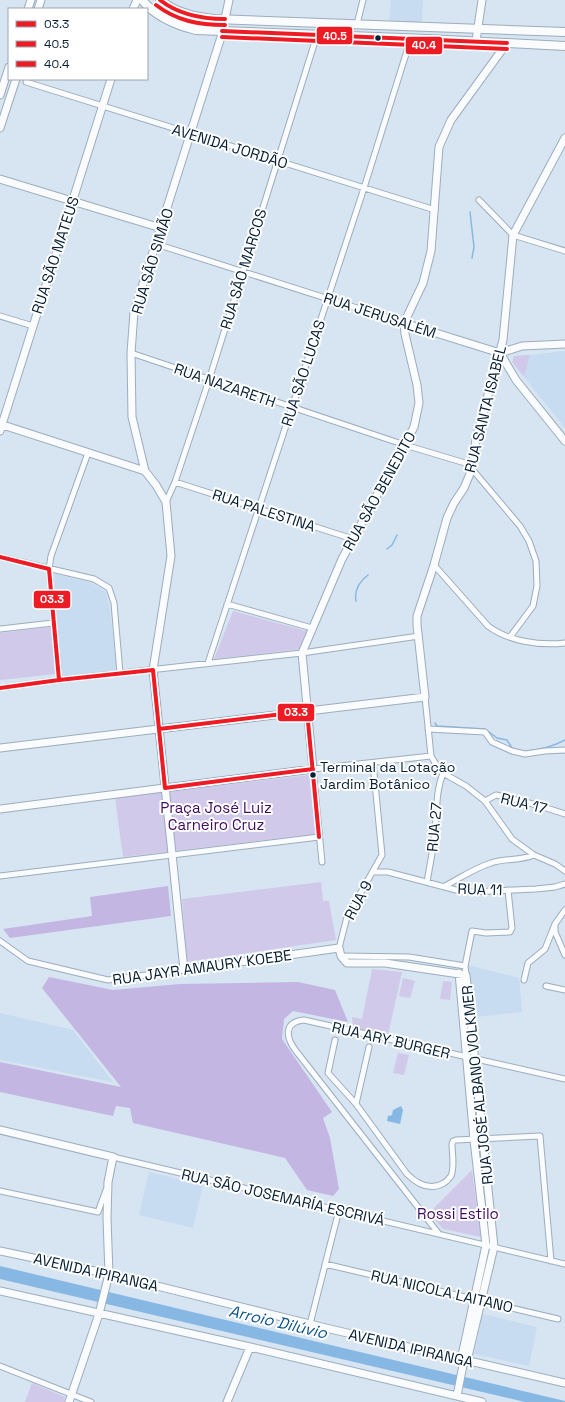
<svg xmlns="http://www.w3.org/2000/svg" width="565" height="1402" font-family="'Space Grotesk',sans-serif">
<rect width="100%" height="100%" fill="#d7e4f1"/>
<!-- built -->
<path fill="#c7dcf0" d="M391 0H423L422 24 389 22Z
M565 351V428L524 377 530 355Z
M54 574 92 583 106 592 110 610 117 671 61 678Z
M468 965 519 978 522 1012 476 1017Z
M0 1013 73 1030 113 1082 0 1060Z
M149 1172 203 1185 193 1228 139 1215Z
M483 1314 537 1327 529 1366 474 1354Z"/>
<!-- green -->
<path fill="#d1c9ea" d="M530 355 524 377 512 362 514 356Z
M233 611 307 631 301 649 214 659Z
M51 627 56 674 0 680V633Z
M309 775 316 834 123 857 115 798Z
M321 882 323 901H329L336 940 187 962 182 899Z
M372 969 402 972 388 1035 353 1028 352 1017 362 1019Z
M403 978 415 981 410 998 399 996Z
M443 981 452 982 450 1000 440 999Z
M398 1053 409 1055 404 1075 393 1073Z
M472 1170 481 1237 443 1229 429 1213Z
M32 1383 65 1397 64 1402H25Z"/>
<!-- forest -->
<path fill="#c4b6e3" d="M168 886 171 916 10 938 3 929 92 916 90 897Z
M49 977 113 990 180 984 298 982 335 990 348 1022 293 1011 284 1019 282 1039 332 1112 323 1118 330 1138 339 1189 333 1196 307 1190 285 1158 133 1123 130 1108 116 1106 113 1116 0 1092V1062L121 1087 42 988Z"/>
<!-- water -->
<path fill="#87b8e4" d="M401 1106 403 1110 400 1124 387 1121 388 1116 392 1115 393 1110Z
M0 1266 565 1401V1402H525L0 1279Z"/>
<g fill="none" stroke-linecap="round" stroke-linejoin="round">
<!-- stream -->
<path stroke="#87b8e4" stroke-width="1.5" d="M470 212 474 247 472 258
M387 549 392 545 397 535
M356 601C354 590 360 581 368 575
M435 723 437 726 485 729 497 738 507 740 512 748 523 751
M527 751C540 749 553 747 565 740"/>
<defs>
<path id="street" d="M357 24 363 0
M26 82 435 210
M479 200 513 235 565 251
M156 244 404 323
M0 316 33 326
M131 353 405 445 465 463 472 469 520 526 529 541 536 561 537 586 533 606 510 637
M175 482 353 539
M166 502 175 482 209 380 317 35
M0 557 94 579 109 588 114 603 120 673
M434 565 488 626C508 641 539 646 565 643
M227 604 312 628
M0 629 53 623
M208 663 364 188 411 38
M59 680 49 569 51 556 88 453
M0 688 59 680 302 653 419 636
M425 697 431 756 437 766 443 773 466 786 485 801 512 839 534 855 555 864 565 871
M428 729 485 732 492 742 512 751 525 754 545 751 565 750
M485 801 496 795 537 805 565 814
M322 862 313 769 431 756
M373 872H388L456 890 470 892 536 889 555 887 565 884
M0 876 319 837
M427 882C430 864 434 846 435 829 437 809 436 791 443 773
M445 886C460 878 475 868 491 863 505 858 520 861 534 855
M565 910 555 924V932L565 955
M0 941 28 961 108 980 184 970
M339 948 347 917 382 855 373 763
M341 956 409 957 465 966 466 975
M465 966 472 931 486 933 510 932 512 928 508 890
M524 980 528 963 545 949 555 924
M546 986 565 990
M335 1040 328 1073 356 1104 407 1174C417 1184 430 1191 444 1183 447 1181 449 1179 451 1176 455 1167 452 1154 452 1144L453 1141 456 1140 540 1136 551 1261
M356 1104 369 1047
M113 1157 565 1264
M0 1191 98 1212 106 1190
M439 1234 296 1051C286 1038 283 1022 304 1020L565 1079
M325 1264 558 1319
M310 1324 339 1210
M0 1366 91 1402"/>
<path id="secondary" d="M229 0 221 37 134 312 131 353 132 417 145 471 156 485 166 502 171 556 153 670 184 970 339 948 341 956 347 963H385L466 975 494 1247 467 1361 463 1365
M28 9 31 0
M38 9 41 0
M133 9 137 0
M476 41 482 0
M0 95 9 67
M0 128 16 79
M0 179 161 228
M404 323 500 353 516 380 565 441
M500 353 522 346 565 344
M0 424 145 471
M0 431 111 79
M0 748 425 697 417 625V616L434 565 447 518 454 503 464 488 472 469 476 439 503 340 513 235 565 138
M0 809 313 769 302 653 342 559 414 427 419 403 417 385 405 334 404 323 423 283 431 251 439 147 451 120 507 43
M0 1130 113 1157 108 1182 107 1218 109 1274 99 1314 69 1402
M0 1251 109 1274 330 1329 565 1383
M0 1291 250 1347 482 1402
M457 1396 463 1365 461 1360 486 1245 474 1140 459 973
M227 1402 250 1347"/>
<path id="primary" d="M142 0C156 17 175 25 196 30L427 39 565 46
M160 0C176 13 194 17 214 19L565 32"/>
</defs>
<!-- street casing -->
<use href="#street" stroke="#9cadbd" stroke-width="7"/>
<!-- secondary casing -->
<use href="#secondary" stroke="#9cadbd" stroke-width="9"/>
<!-- primary casing -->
<use href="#primary" stroke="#9cadbd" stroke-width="10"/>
<!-- street -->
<use href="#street" stroke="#f9fbfd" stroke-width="5"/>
<!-- secondary -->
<use href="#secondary" stroke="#f9fbfd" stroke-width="7"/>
<!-- primary -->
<use href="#primary" stroke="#f9fbfd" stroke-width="8"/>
<defs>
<path id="bus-1" d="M0 557 49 569 59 680
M0 688 59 680 153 670 165 788 313 769
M159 729 307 711 319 837"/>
<path id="bus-2" d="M160 0C179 15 201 19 225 19
M222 31 507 43"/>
<path id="bus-3" d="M156 5C177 21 199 25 225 25
M222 37 507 49"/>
</defs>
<!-- bus-1 casing -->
<use href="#bus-1" stroke="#fff" stroke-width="7"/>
<!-- bus-2 casing -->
<use href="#bus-2" stroke="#fff" stroke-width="7"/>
<!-- bus-3 casing -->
<use href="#bus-3" stroke="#fff" stroke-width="7"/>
<!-- bus-1 -->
<use href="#bus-1" stroke="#ed1c24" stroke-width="4"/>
<!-- bus-2 -->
<use href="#bus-2" stroke="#ed1c24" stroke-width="4"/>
<!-- bus-3 -->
<use href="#bus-3" stroke="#ed1c24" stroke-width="4"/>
</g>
<!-- markers -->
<g fill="#072035" stroke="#fff" stroke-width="1.5">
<circle cx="378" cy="38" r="3.5"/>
<circle cx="313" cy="775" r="3.5"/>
</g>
<g text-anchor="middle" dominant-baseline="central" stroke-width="4" stroke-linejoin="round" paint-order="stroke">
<!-- bus labels -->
<g font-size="14" fill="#072035" stroke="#fff" text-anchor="start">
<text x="320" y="767">Terminal da Lotação<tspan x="320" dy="17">Jardim Botânico</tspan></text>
</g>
<!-- street labels -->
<g font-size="15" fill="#072035" stroke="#fff">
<text transform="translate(230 146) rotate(17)">AVENIDA JORDÃO</text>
<text transform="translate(55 255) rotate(-72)">RUA SÃO MATEUS</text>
<text transform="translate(152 261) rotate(-73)">RUA SÃO SIMÃO</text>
<text transform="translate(243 269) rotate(-73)">RUA SÃO MARCOS</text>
<text transform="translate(380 315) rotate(18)">RUA JERUSALÉM</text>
<text transform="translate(303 373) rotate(-72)">RUA SÃO LUCAS</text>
<text transform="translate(225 385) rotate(19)">RUA NAZARETH</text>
<text transform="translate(485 409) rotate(-76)">RUA SANTA ISABEL</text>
<text transform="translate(379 491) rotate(-61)">RUA SÃO BENEDITO</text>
<text transform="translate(264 510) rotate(18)">RUA PALESTINA</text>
<text transform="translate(524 803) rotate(14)">RUA 17</text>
<text transform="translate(434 827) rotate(-85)">RUA 27</text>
<text transform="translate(480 889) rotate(2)">RUA 11</text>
<text transform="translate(358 900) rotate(-62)">RUA 9</text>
<text transform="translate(202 967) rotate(-8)">RUA JAYR AMAURY KOEBE</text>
<text transform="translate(391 1040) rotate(13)">RUA ARY BURGER</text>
<text transform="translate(477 1085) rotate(-96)">RUA JOSÉ ALBANO VOLKMER</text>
<text transform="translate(283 1197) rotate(13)">RUA SÃO JOSEMARÍA ESCRIVÁ</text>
<text transform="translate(96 1272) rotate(13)">AVENIDA IPIRANGA</text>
<text transform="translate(442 1291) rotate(13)">RUA NICOLA LAITANO</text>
<text transform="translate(411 1348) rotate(13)">AVENIDA IPIRANGA</text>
</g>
<!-- park labels -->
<g font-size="15" fill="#400b61" stroke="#fff">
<text x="216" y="807">Praça José Luiz<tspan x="216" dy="17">Carneiro Cruz</tspan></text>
<text x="458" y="1213">Rossi Estilo</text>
</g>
<!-- water labels -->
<g font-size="16" font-style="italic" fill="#0f578d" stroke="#fff">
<text transform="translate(278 1322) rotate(13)">Arroio Dilúvio</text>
</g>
</g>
<g stroke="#fff" stroke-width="1.5">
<rect x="316" y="26" width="37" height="19" rx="4" fill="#ed1c24"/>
<rect x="405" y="36" width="38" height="19" rx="4" fill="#ed1c24"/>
<rect x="33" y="590" width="38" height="19" rx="4" fill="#ed1c24"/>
<rect x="277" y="703" width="38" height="19" rx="4" fill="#ed1c24"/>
</g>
<g font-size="11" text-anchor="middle" font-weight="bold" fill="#fff">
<text x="335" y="40">40.5</text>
<text x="424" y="49">40.4</text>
<text x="52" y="603">03.3</text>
<text x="296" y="716">03.3</text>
</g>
<!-- legend -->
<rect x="8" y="8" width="140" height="72" fill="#ffffff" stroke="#9ca6ae"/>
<rect x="16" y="21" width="20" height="6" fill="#ed1c24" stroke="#9ca6ae"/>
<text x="44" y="28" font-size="12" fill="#072035">03.3</text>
<rect x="16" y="41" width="20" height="6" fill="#ed1c24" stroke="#9ca6ae"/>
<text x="44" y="48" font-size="12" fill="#072035">40.5</text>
<rect x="16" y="61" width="20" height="6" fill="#ed1c24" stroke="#9ca6ae"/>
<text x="44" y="68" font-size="12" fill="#072035">40.4</text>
</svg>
